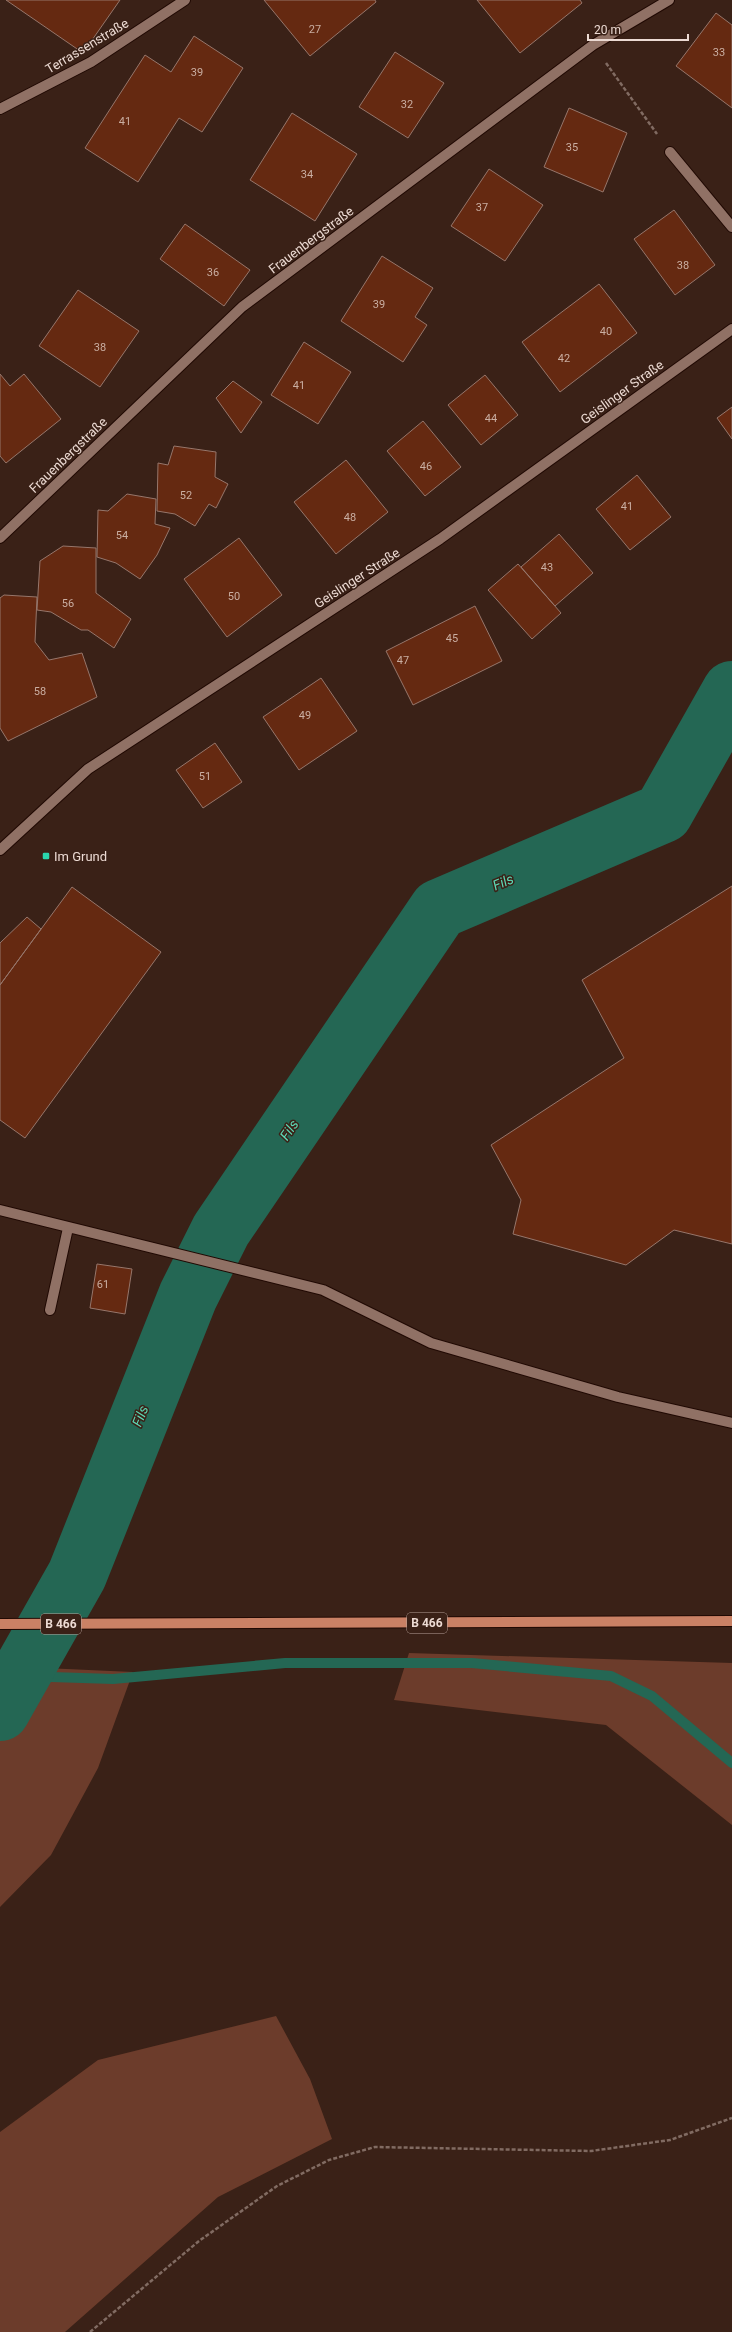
<svg xmlns="http://www.w3.org/2000/svg" width="732" height="2332" font-family="Roboto,sans-serif">
<rect width="100%" height="100%" fill="#3a2117"/>
<!-- green -->
<path fill="#6c3c2b" d="M409 1653 732 1663V1825L606 1725 394 1700Z
M0 1666 133 1672 98 1768 51 1855 0 1907Z
M276 2016 310 2079 332 2139 218 2197 65 2332H0V2132L98 2060Z"/>
<g fill="none" stroke-linecap="round" stroke-linejoin="round">
<!-- stream -->
<path stroke="#246754" stroke-width="10" d="M20 1676 113 1679 285 1663H472L611 1676 652 1696 732 1763"/>
<!-- river -->
<path stroke="#246754" stroke-width="60" d="M0 1711 77 1575 188 1296 221 1230 439 909 663 813 732 691"/>
</g>
<!-- building -->
<path fill="#652911" stroke="#96766b" d="M6 0H120L83 53Z
M264 0H375L376 2 310 56Z
M477 0H580L582 3 520 53Z
M716 13 732 25V108L676 66Z
M194 36 243 68 202 132 179 118 138 182 85 148 145 55 171 72Z
M395 52 444 83 408 138 359 107Z
M569 108 627 133 603 192 544 167Z
M292 113 357 154 315 221 250 180Z
M489 169 543 205 505 261 451 226Z
M674 210 715 265 675 295 634 239Z
M185 224 250 270 224 306 160 259Z
M382 256 433 288 415 317 427 325 403 362 341 321Z
M599 284 637 333 560 392 522 342Z
M78 290 139 331 100 387 39 346Z
M304 342 351 372 318 424 271 395Z
M0 374 10 386 24 374 61 419 6 463 0 456Z
M485 375 518 415 481 445 448 405Z
M233 381 262 402 241 433 216 398Z
M732 407V439L717 418Z
M423 421 461 467 425 496 387 451Z
M174 446 216 452 215 477 228 484 216 508 209 504 195 526 175 514 157 511 158 463 168 465Z
M346 460 388 512 336 554 294 502Z
M637 475 671 517 630 550 596 509Z
M127 494 156 499 155 524 170 528 157 555 140 579 116 563 97 557 98 510 108 511Z
M559 534 593 573 555 606 521 567Z
M239 538 282 595 227 637 184 579Z
M63 546 96 548V593L131 619 114 648 88 630H81L51 612 37 610 40 561Z
M518 564 561 613 532 639 488 590Z
M4 595 37 597 35 642 49 660 82 653 97 697 8 741 0 728V598Z
M475 606 502 661 413 705 386 651Z
M321 678 357 731 299 770 263 717Z
M215 743 242 782 203 808 176 770Z
M732 886V1244L674 1230 626 1265 513 1234 521 1200 491 1145 624 1058 582 980Z
M72 887 161 952 25 1138 0 1120V985Z
M27 917 41 929 0 985V943Z
M97 1264 132 1269 125 1314 90 1308Z"/>
<g fill="none" stroke-linecap="round" stroke-linejoin="round">
<defs>
<path id="lane" d="M0 1210 323 1290 431 1343 618 1397 732 1423
M50 1310 68 1228"/>
<path id="street" d="M0 109 91 62 185 0
M670 152 732 227
M0 538 242 307 593 45 669 0
M0 850 88 769 440 539 732 329"/>
<path id="primary" d="M0 1624 732 1621"/>
</defs>
<!-- lane casing -->
<use href="#lane" stroke="#200903" stroke-width="12"/>
<!-- street casing -->
<use href="#street" stroke="#200903" stroke-width="12"/>
<!-- primary casing -->
<use href="#primary" stroke="#200903" stroke-width="12"/>
<!-- path -->
<path stroke="#816b62" stroke-width="2.5" stroke-dasharray="4 2" stroke-linecap="butt" d="M606 63 657 134
M90 2332 199 2241 277 2186 329 2160 375 2147 591 2151 670 2140 732 2118"/>
<!-- lane -->
<use href="#lane" stroke="#907165" stroke-width="10"/>
<!-- street -->
<use href="#street" stroke="#907165" stroke-width="10"/>
<!-- primary -->
<use href="#primary" stroke="#ca8165" stroke-width="10"/>
</g>
<!-- markers -->
<rect fill="#2ad5ac" stroke="#3a2117" stroke-width="1.5" x="42" y="852" width="8" height="8" rx="2"/>
<g text-anchor="middle" dominant-baseline="central" stroke-width="3" stroke-linejoin="round" paint-order="stroke">
<!-- number labels -->
<g font-size="11" fill="#caaea2">
<text x="315" y="29">27</text>
<text x="719" y="52">33</text>
<text x="197" y="72">39</text>
<text x="407" y="104">32</text>
<text x="125" y="121">41</text>
<text x="572" y="147">35</text>
<text x="307" y="174">34</text>
<text x="482" y="207">37</text>
<text x="683" y="265">38</text>
<text x="213" y="272">36</text>
<text x="379" y="304">39</text>
<text x="606" y="331">40</text>
<text x="100" y="347">38</text>
<text x="564" y="358">42</text>
<text x="299" y="385">41</text>
<text x="491" y="418">44</text>
<text x="426" y="466">46</text>
<text x="186" y="495">52</text>
<text x="627" y="506">41</text>
<text x="350" y="517">48</text>
<text x="122" y="535">54</text>
<text x="547" y="567">43</text>
<text x="234" y="596">50</text>
<text x="68" y="603">56</text>
<text x="452" y="638">45</text>
<text x="403" y="660">47</text>
<text x="40" y="691">58</text>
<text x="305" y="715">49</text>
<text x="205" y="776">51</text>
<text x="103" y="1284">61</text>
</g>
<!-- shield labels -->
<g fill="#3a2117" stroke="#b7a29b" stroke-width="1">
<rect x="407" y="1613" width="40" height="20" rx="3"/>
<rect x="41" y="1614" width="40" height="20" rx="3"/>
</g>
<g font-size="12" font-weight="bold" fill="#ecdad3">
<text x="427" y="1623">B 466</text>
<text x="61" y="1624">B 466</text>
</g>
<!-- street labels -->
<g font-size="13" fill="#ecdad3" stroke="#3a2117">
<text transform="translate(87 46) rotate(-31)">Terrassenstraße</text>
<text transform="translate(311 240) rotate(-37)">Frauenbergstraße</text>
<text transform="translate(622 392) rotate(-36)">Geislinger Straße</text>
<text transform="translate(68 455) rotate(-44)">Frauenbergstraße</text>
<text transform="translate(357 578) rotate(-33)">Geislinger Straße</text>
</g>
<!-- poi labels -->
<g font-size="13" fill="#ecdad3" stroke="#3a2117" text-anchor="start">
<text x="54" y="856">Im Grund</text>
</g>
<!-- water labels -->
<g font-size="14" font-style="italic" fill="#5dd9b6" stroke="#3a2117">
<text transform="translate(503 882) rotate(-23)">Fils</text>
<text transform="translate(289 1130) rotate(-56)">Fils</text>
<text transform="translate(140 1416) rotate(-68)">Fils</text>
</g>
</g>
<!-- scale -->
<path d="M588 34v6h100v-6" fill="none" stroke="#ecdad3" stroke-width="2"/>
<text x="594" y="34" font-size="12" fill="#ecdad3" stroke="#3a2117" stroke-width="3" paint-order="stroke">20 m</text>
</svg>
